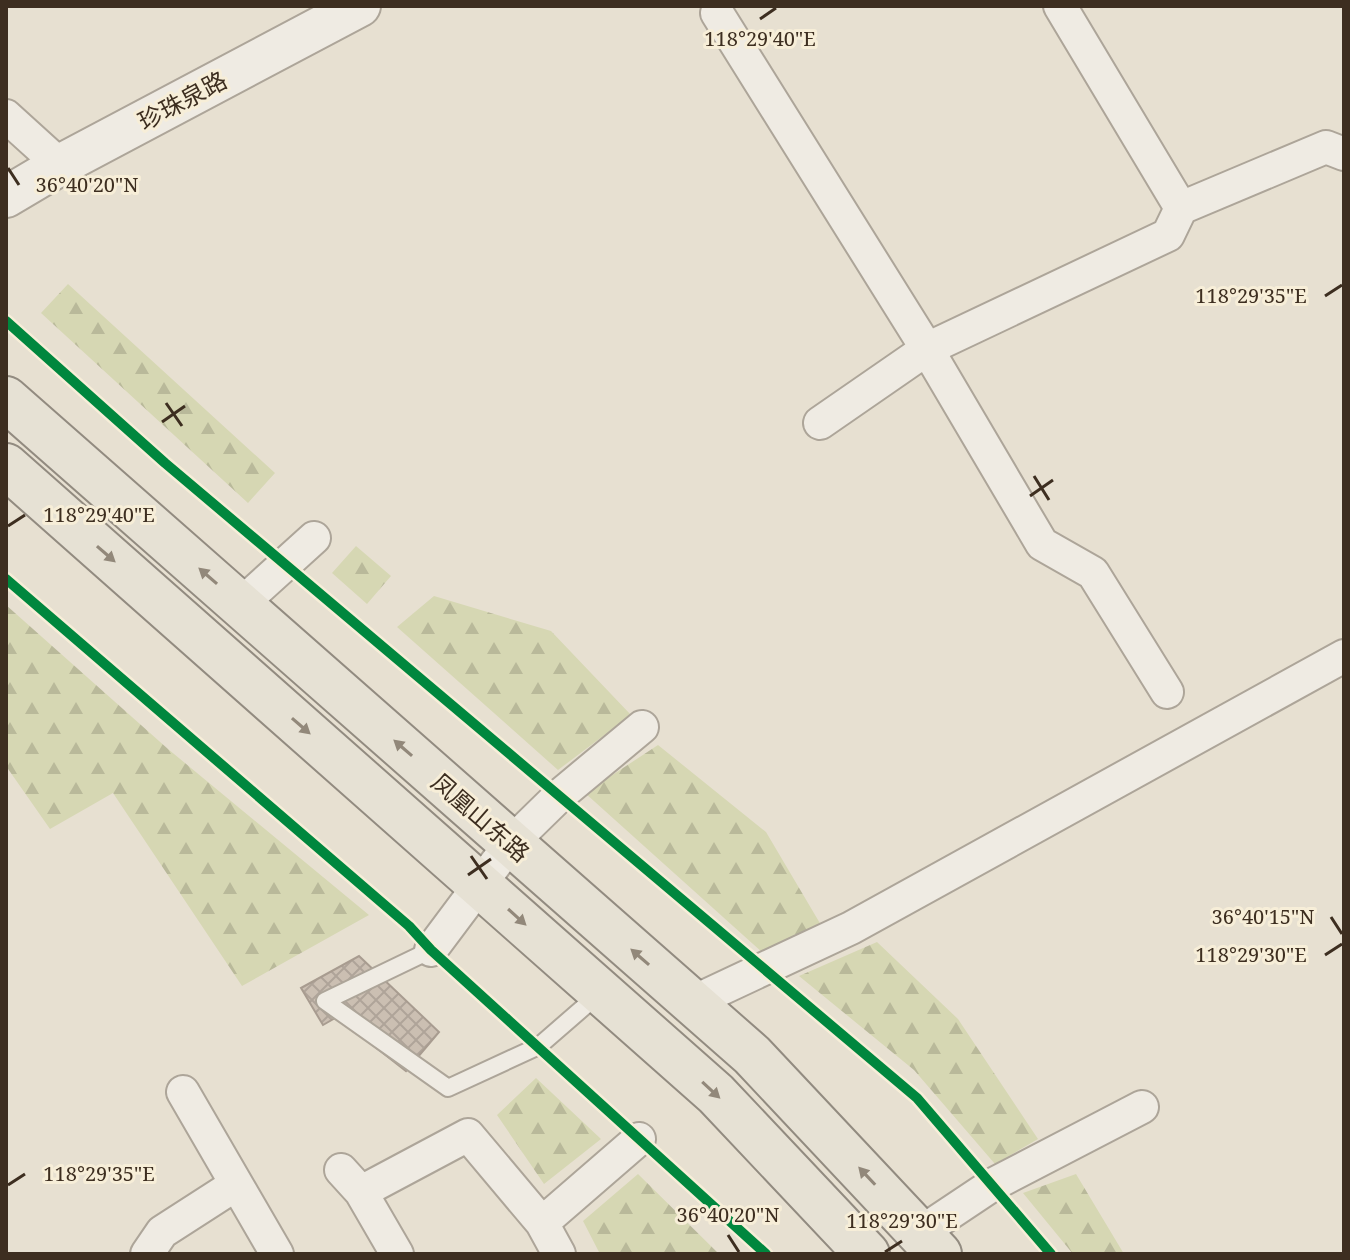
<svg xmlns="http://www.w3.org/2000/svg" width="1350" height="1260" font-family="'Noto Serif','Noto Sans SC',serif">
<defs>
<pattern id="forest-firs" width="22" height="20" patternUnits="userSpaceOnUse" patternTransform="scale(2)"><rect width="22" height="20" fill="#d6d7b3"/><path d="M5 1l3.5 6h-7zM16 11l3.5 6h-7z" fill="#b9b99a"/></pattern>
<pattern id="building-cross-hatch" width="8" height="8" patternUnits="userSpaceOnUse" patternTransform="scale(2)"><rect width="8" height="8" fill="#cbbfb2"/><path d="M0 0l8 8M0 8l8-8" fill="none" stroke="#afa499"/></pattern>
</defs>
<rect width="100%" height="100%" fill="#e7e0d1"/>
<!-- forest -->
<path fill="url(#forest-firs)" d="M68 284 275 473 248 503 41 313Z
M356 546 391 576 367 604 332 573Z
M434 596 551 631 631 715 558 770 397 627Z
M6 605 168 749 369 915 242 986 113 793 50 829 6 766Z
M658 745 766 832 821 925 763 953 585 793Z
M877 942 958 1019 1038 1139 995 1164 914 1070 799 976Z
M536 1078 601 1139 544 1184 497 1115Z
M638 1174 719 1254H600L583 1221Z
M1076 1174 1124 1254H1073L1023 1193Z"/>
<!-- building -->
<path fill="url(#building-cross-hatch)" stroke="#a89c90" stroke-width="2" d="M359 956 439 1032 406 1071 337 1017 323 1025 301 988Z"/>
<g fill="none" stroke-linecap="round" stroke-linejoin="round">
<defs>
<path id="service" d="M431 950 325 1001 448 1088 539 1046 600 993"/>
<path id="minor" d="M1060 6 1181 208
M717 13 927 349 1042 544 1093 573 1167 692
M6 116 60 165
M820 423 927 349 1168 235 1181 208 1326 147 1344 154
M240 605 314 538
M431 950 511 843 559 796 642 727
M693 1002 851 928 1344 656
M183 1092 277 1254
M341 1170 361 1192 397 1254
M361 1192 468 1135 542 1223 559 1254
M542 1223 639 1139
M920 1233 992 1185 1142 1107
M147 1254 162 1232 235 1185"/>
<path id="tertiary" d="M6 197 60 165 360 6"/>
<path id="primary" d="M6 399 752 1055 939 1254
M6 466 716 1094 867 1254"/>
</defs>
<!-- service casing -->
<use href="#service" stroke="#ada599" stroke-width="20"/>
<!-- minor casing -->
<use href="#minor" stroke="#ada599" stroke-width="36"/>
<!-- tertiary casing -->
<use href="#tertiary" stroke="#ada599" stroke-width="44"/>
<!-- primary casing -->
<use href="#primary" stroke="#928b80" stroke-width="48"/>
<!-- service -->
<use href="#service" stroke="#efebe3" stroke-width="16"/>
<!-- minor -->
<use href="#minor" stroke="#efebe3" stroke-width="32"/>
<!-- tertiary -->
<use href="#tertiary" stroke="#efebe3" stroke-width="40"/>
<!-- primary -->
<use href="#primary" stroke="#e6e1d4" stroke-width="44"/>
<defs>
<path id="cycleway" d="M6 321 165 463 917 1098 1051 1254
M6 579 409 926 431 950 766 1254"/>
</defs>
<!-- cycleway casing -->
<use href="#cycleway" stroke="#f7eed8" stroke-width="15"/>
<!-- cycleway -->
<use href="#cycleway" stroke="#00873e" stroke-width="10"/>
</g>
<!-- one-way arrows -->
<defs><path id="oneway-solid" d="M-6-.8H1V-3.2L6.5 0L1 3.2V.8H-6Z" transform="scale(2)"/></defs>
<g fill="#92887a">
<use href="#oneway-solid" transform="translate(106 554) rotate(41)"/>
<use href="#oneway-solid" transform="translate(208 576) rotate(-139)"/>
<use href="#oneway-solid" transform="translate(301 726) rotate(41)"/>
<use href="#oneway-solid" transform="translate(403 748) rotate(-139)"/>
<use href="#oneway-solid" transform="translate(517 917) rotate(42)"/>
<use href="#oneway-solid" transform="translate(640 957) rotate(-139)"/>
<use href="#oneway-solid" transform="translate(711 1090) rotate(43)"/>
<use href="#oneway-solid" transform="translate(867 1176) rotate(-133)"/>
</g>
<!-- ticks -->
<path fill="none" stroke="#3d2e20" stroke-width="3" d="M760 19 776 8M8 168 19 185M1325 296 1342 285M166 403 182 426M162 422 185 406M1034 476 1049 500M1030 496 1053 480M8 526 25 515M471 856 487 879M468 875 491 859M1331 917 1342 934M1325 955 1342 944M8 1185 25 1174M728 1235 739 1252M885 1252 902 1241"/>
<g text-anchor="middle" dominant-baseline="central" stroke-width="6" stroke-linejoin="round" paint-order="stroke">
<!-- street labels -->
<g font-size="24" fill="#3d2e20" stroke="#f7eed8">
<text transform="translate(182 100) rotate(-28)">珍珠泉路</text>
<text transform="translate(481 817) rotate(41)">凤凰山东路</text>
</g>
</g>
<g font-size="20" text-anchor="middle" fill="#3d2e20" stroke="#f7eed8" stroke-width="6" stroke-linejoin="round" paint-order="stroke">
<text x="760" y="46">118°29'40"E</text>
<text x="87" y="192">36°40'20"N</text>
<text x="1251" y="303">118°29'35"E</text>
<text x="99" y="522">118°29'40"E</text>
<text x="1263" y="924">36°40'15"N</text>
<text x="1251" y="962">118°29'30"E</text>
<text x="99" y="1181">118°29'35"E</text>
<text x="728" y="1222">36°40'20"N</text>
<text x="902" y="1228">118°29'30"E</text>
</g>
<!-- border -->
<rect width="1350" height="1260" fill="none" stroke="#3d2e20" stroke-width="16"/>
</svg>
